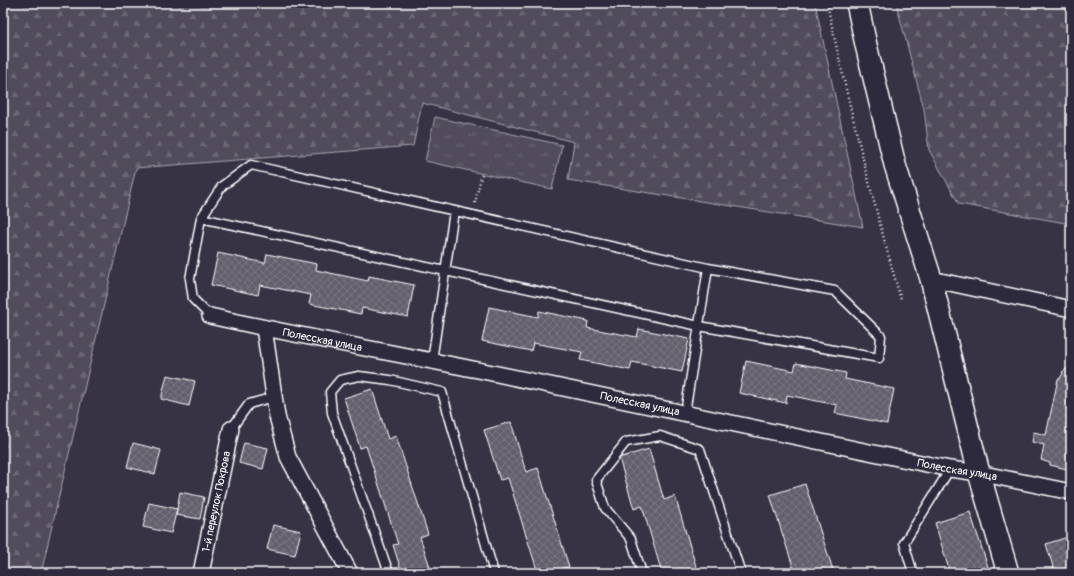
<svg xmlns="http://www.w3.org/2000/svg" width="1074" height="576" font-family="Pangolin,sans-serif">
<defs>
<pattern id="forest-firs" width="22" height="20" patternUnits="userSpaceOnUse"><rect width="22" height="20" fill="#514c5c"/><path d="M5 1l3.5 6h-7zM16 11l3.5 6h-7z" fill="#6b6774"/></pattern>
<pattern id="park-tufts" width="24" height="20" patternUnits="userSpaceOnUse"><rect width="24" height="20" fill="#514c5c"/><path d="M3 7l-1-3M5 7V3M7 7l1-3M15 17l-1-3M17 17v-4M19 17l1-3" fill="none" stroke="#6b6774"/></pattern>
<pattern id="building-cross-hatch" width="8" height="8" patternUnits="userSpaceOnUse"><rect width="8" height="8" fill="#635f6d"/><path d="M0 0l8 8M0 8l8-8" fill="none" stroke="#7a7783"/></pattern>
</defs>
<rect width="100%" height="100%" fill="#373345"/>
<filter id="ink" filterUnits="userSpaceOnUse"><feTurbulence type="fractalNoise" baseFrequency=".025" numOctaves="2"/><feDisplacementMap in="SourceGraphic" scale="8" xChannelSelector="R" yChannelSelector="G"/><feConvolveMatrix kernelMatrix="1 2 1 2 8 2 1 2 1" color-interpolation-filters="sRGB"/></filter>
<g filter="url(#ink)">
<!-- forest -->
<path fill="url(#forest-firs)" stroke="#a8a6ae" d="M3 3H815L863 227 568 180 574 142 422 103 413 146 136 168 41 573H3Z
M896 3H1071V224L959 204 929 150 924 109Z"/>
<!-- park -->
<path fill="url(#park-tufts)" stroke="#a8a6ae" d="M435 117 562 145 552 189 425 161Z"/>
<!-- building -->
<path fill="url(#building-cross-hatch)" stroke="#fff" d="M218 253 265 263 267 254 317 264 316 270 368 281 369 276 414 285 408 317 362 308 361 314 309 304 311 295 260 285 258 295 211 285Z
M489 307 538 317 539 311 588 321 587 328 637 337 639 329 689 339 682 372 632 362 630 370 580 360 582 352 533 343 531 351 482 341Z
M746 361 794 371 796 363 846 373 845 379 894 389 887 424 835 413 837 405 787 395 786 403 739 393Z
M1071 366V470L1050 465V463L1041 460 1044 445 1032 442 1034 432 1046 435 1058 379H1060L1061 376 1063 374 1062 372Z
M167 375 195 381 189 406 161 399Z
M372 389 388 439 396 436 428 534 420 537 432 573H402L393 545 398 544 366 446 360 448 344 398Z
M511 422 526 472 538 468 569 567 562 568 563 573H538L508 478 500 480 484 430Z
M133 443 161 450 155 474 127 467Z
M244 443 268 448 263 469 239 463Z
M649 449 664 500 675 496 698 573H662L642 506 634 509 619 458Z
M805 484 834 573H795L770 495Z
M180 492 204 497 200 519 176 515Z
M149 503 177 509 171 533 143 527Z
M970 512 990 573H950L935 523Z
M273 525 301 531 295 555 267 549Z
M1071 536V573H1055L1046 544Z"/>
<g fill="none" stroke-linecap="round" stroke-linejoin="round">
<defs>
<path id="lane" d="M201 218 699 326 879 358 881 336 835 291 708 268 251 165 222 186 201 218 190 279 193 299 210 316
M432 361 454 211
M685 413 708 268
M231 429 249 404 274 397
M389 573 332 413 330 392 340 380 359 376 390 380 442 392 494 573
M642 573 631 539 605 508 596 480 626 442 660 436 700 449 741 573
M913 573 904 543 950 469"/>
<g id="street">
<path d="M931 279 1071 309"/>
<path id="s1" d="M210 316C299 336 388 352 478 370 635 402 792 435 950 469L979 473 1071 492"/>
<path d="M264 328 277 416 288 457 350 573"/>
<path id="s2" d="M201 573 231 429"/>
</g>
<path id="secondary" d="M857 3 866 45 895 165 931 279 979 473 1008 573"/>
</defs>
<!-- lane casing -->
<use href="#lane" stroke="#fff" stroke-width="11"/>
<!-- street casing -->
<use href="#street" stroke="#fff" stroke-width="18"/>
<!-- secondary casing -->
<use href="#secondary" stroke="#fff" stroke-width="24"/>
<!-- path -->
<path stroke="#fff" stroke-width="2.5" stroke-dasharray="1 3" stroke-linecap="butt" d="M827 3C848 103 873 202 901 300
M475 203 482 173"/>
<!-- lane -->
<use href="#lane" stroke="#2f2a3d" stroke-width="8"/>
<!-- street -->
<use href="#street" stroke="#2f2a3d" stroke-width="15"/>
<!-- secondary -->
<use href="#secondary" stroke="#2f2a3d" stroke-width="21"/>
</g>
</g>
<g text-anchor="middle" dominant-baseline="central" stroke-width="4" stroke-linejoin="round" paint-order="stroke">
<!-- street labels -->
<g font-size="11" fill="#fff" stroke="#2f2a3d">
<text stroke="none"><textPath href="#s1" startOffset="115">Полесская улица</textPath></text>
<text stroke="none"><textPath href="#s1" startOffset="439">Полесская улица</textPath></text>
<text stroke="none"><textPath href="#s1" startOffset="763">Полесская улица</textPath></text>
<text stroke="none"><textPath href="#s2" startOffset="73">1-й переулок Покрова</textPath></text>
</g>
</g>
<!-- margin -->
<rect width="1074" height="576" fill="none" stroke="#2f2a3d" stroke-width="16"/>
<rect x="8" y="8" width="1058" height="560" fill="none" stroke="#fff" stroke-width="1.5" filter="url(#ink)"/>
</svg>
